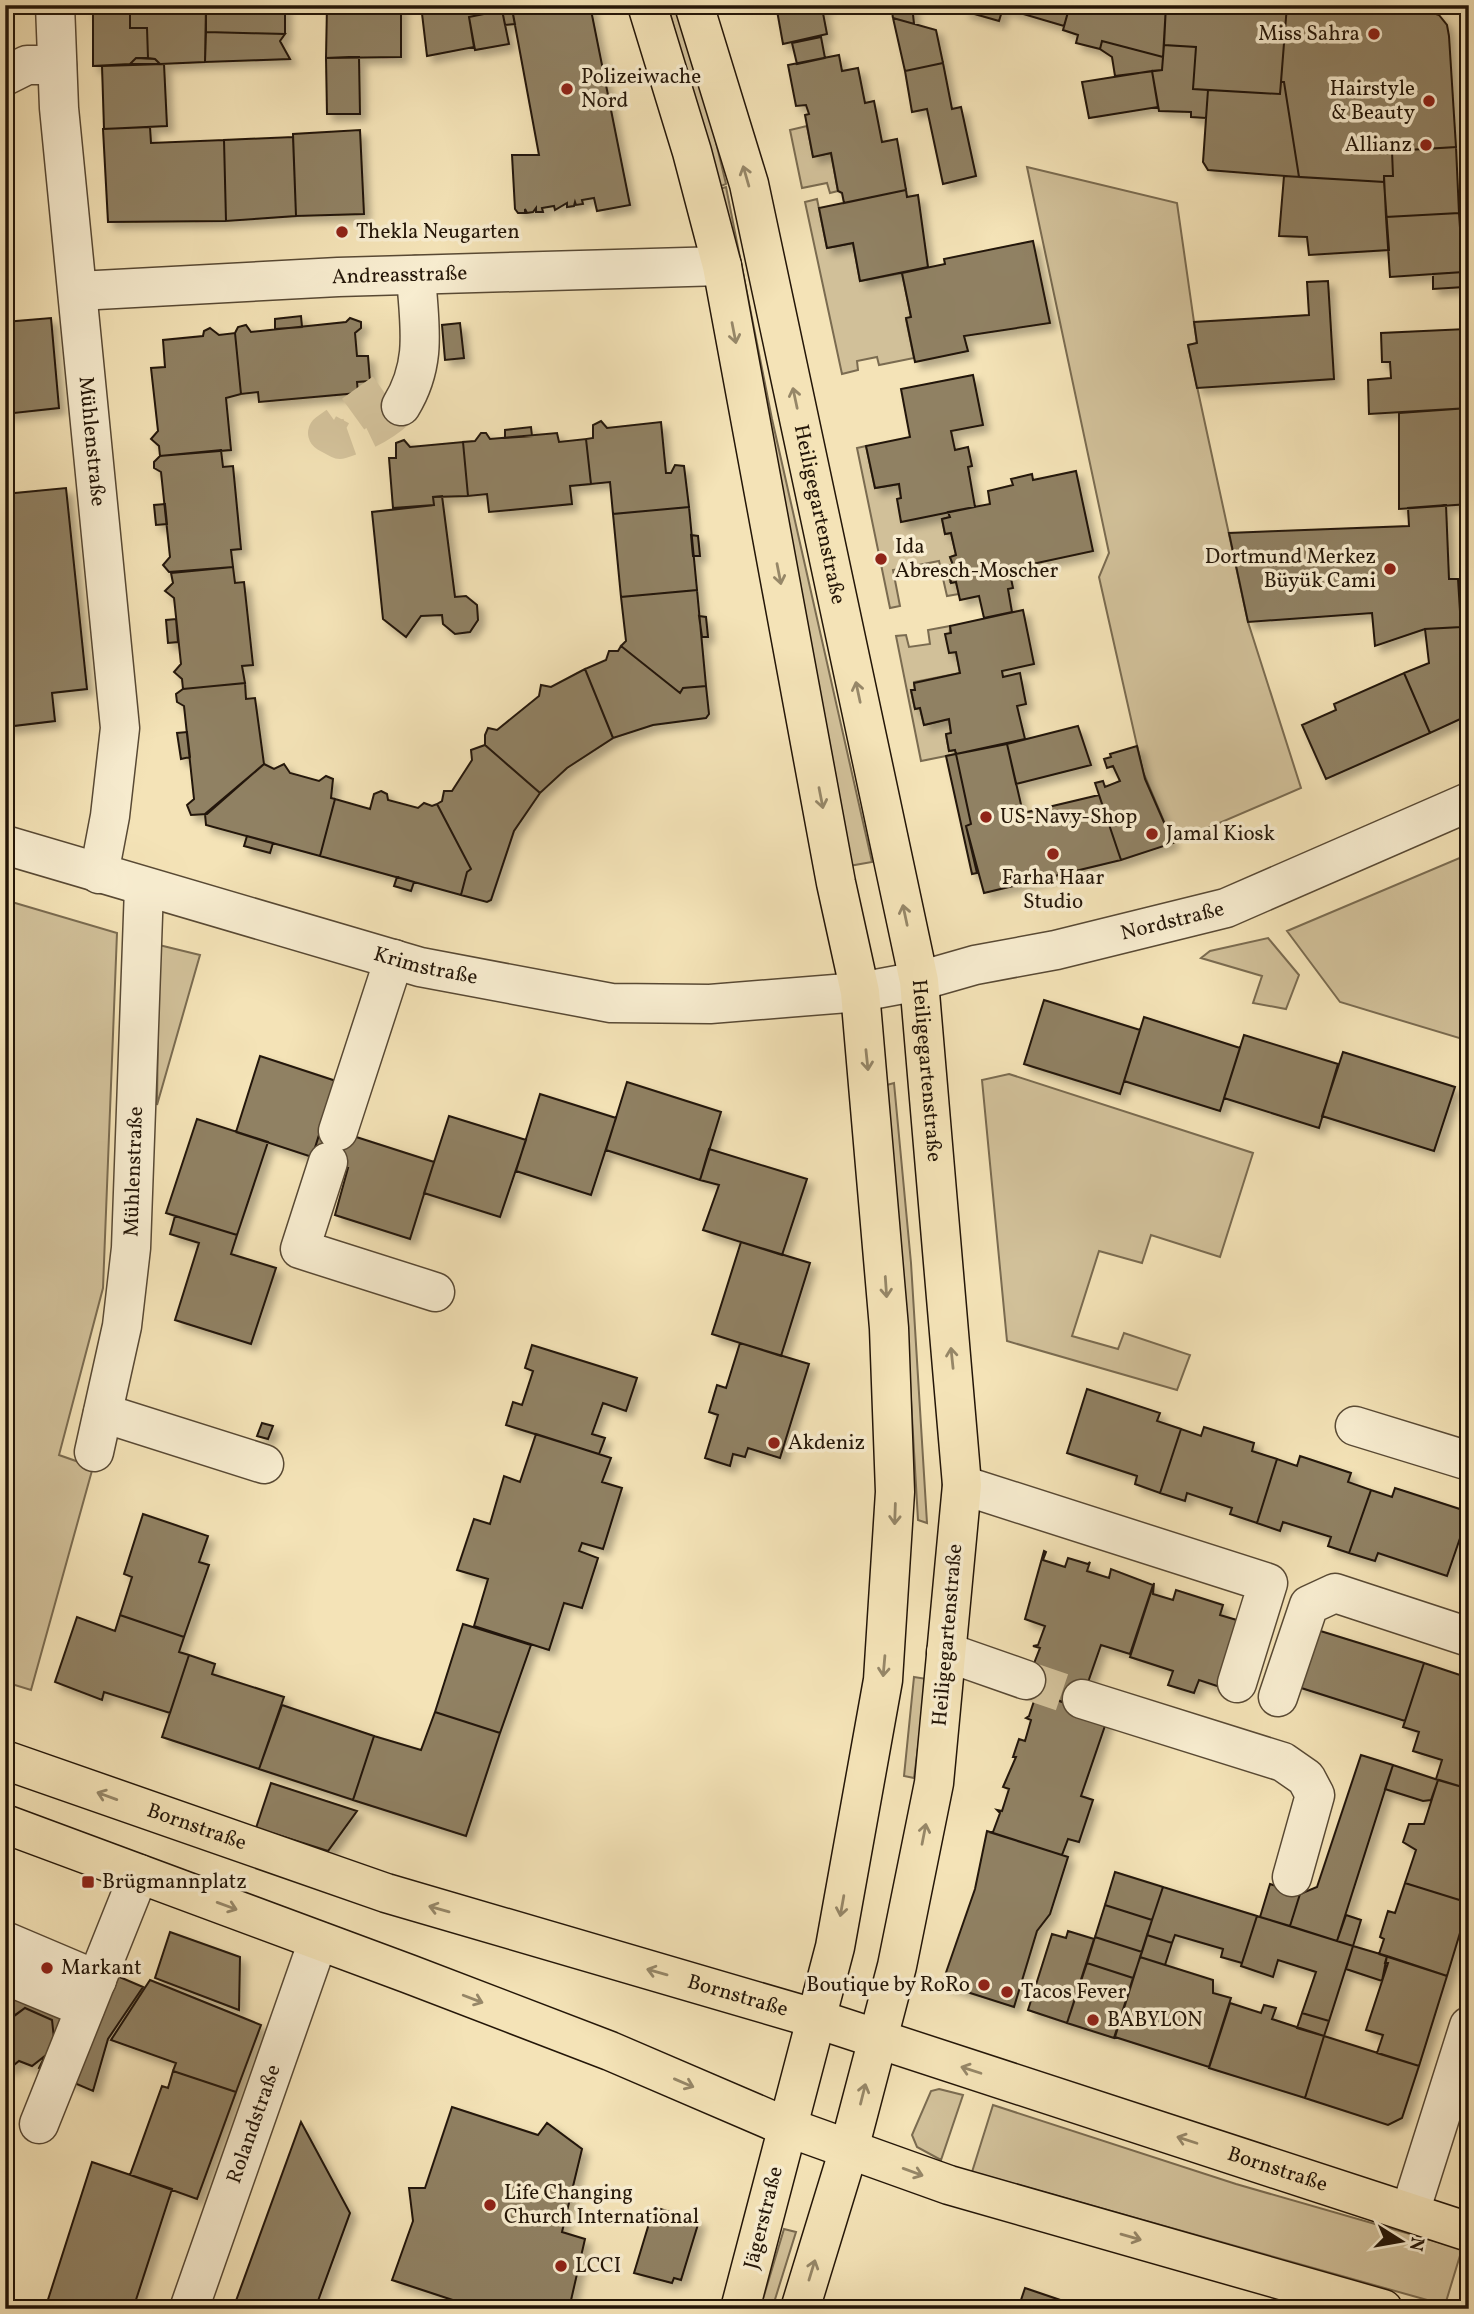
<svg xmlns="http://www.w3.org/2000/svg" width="1474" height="2314" font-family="Vollkorn,serif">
<defs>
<filter id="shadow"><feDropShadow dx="6" dy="6" stdDeviation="3.5" flood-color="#0004"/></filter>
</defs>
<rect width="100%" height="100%" fill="#f4e3b7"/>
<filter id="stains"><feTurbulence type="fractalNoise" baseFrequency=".00286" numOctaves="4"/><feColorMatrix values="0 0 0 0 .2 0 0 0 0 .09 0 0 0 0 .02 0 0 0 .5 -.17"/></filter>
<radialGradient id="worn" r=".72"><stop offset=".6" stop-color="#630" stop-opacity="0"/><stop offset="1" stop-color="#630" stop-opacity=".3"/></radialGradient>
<!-- green -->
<path fill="#d1c099" stroke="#7a6b50" stroke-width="2" d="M668 5H683L726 184 716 188Z
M807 126 813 156 831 153 838 191 830 193 827 183 802 188 790 130Z
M1027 167 1177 203 1197 343 1188 345 1248 622 1301 788 1173 843 1143 772 1099 577 1109 553Z
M726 187 772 419 872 862 849 866 717 190Z
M817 199 827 248 853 243 860 281 902 273 911 317 906 319 914 358 879 365 877 357 857 361 858 370 842 374 805 202Z
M866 446 875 488 899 484 901 498 948 512 950 517 942 519 945 534 951 533 956 555 950 557 953 565 948 567 950 582H956L959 594 947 596 939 561 893 570 900 606 890 608 857 448Z
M950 626 949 653 956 652 960 673 914 682 915 690 911 691 915 709 920 708 924 725 949 719 951 733 946 735 949 751 955 750 956 754 921 761 896 636 906 635 909 647 930 644 928 630Z
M1469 854V1041L1340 1002 1287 931Z
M5 900 117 933 103 1288 59 1455 93 1467 31 1690 5 1682Z
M1268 938 1299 975 1286 1009 1253 1003 1262 976 1201 958 1210 951Z
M159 945 200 955 157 1105Z
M1009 1074 1253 1153 1220 1257 1151 1235 1142 1263 1099 1251 1072 1336 1118 1349 1124 1333 1190 1355 1177 1390 1007 1341 982 1080Z
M894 1083 911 1263 927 1523 918 1520 905 1296 883 1086Z
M914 1677 927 1679 914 1778 904 1776Z
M939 2089 963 2095 941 2160 917 2147 912 2135 931 2091Z
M993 2105 1236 2184 1462 2249 1445 2305 972 2172Z
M784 2229 796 2232 772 2309H760Z"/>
<!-- building -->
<path fill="#908163" stroke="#241608" stroke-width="2" filter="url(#shadow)" d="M89 5H130V28H147L148 58H136L130 64 93 66V12H89Z
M130 5H206L205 62 160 64 155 59 148 58 147 28H130Z
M206 5H285V34L206 32Z
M327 5H401V57L326 58Z
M421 5H514V8L469 17 474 47 427 56Z
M529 5H590L630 205 597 211 594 198 582 200 583 204 576 205 575 202 574 206 567 207V203L555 210 554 206 542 208 543 212H536V208L533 212 527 213 525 209V213H518L515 209 512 155H539L512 9Z
M776 5H831L822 8 827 34 783 44Z
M891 5H912L914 24 893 18Z
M966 5H1070L1064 26 1003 8 999 21 964 11Z
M1070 5H1166L1163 57 1102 41 1100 49 1076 43 1078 35 1063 30Z
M1166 5H1287L1280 94 1193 89 1196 47 1164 45Z
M1287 5 1421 9 1439 15 1447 25 1449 36 1456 147 1392 151 1393 176H1384V182L1299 177 1284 82H1281Z
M512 9 515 24 505 25 502 10Z
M502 10 509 44 475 50 469 17Z
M893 18 936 30 943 63 905 71Z
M206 32 285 34 280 41 290 59 205 62Z
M821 37 825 58 797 64 792 43Z
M1102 41 1163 57 1162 70 1115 76 1112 57 1100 49Z
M1164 45 1196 47 1193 89 1208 90 1206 118 1191 117V112L1159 111 1152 71 1162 70Z
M839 55 842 71 858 68 865 103 874 101 882 142 897 139 906 190 844 203 842 193 838 191 831 153 813 157 805 115 809 114 806 105 796 106 788 65Z
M359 57 360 114H327L326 58Z
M136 58 155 59 160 64H130Z
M943 63 952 109 961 107 976 176 943 184 927 109 912 112 905 71Z
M164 64 167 126 104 129 102 66Z
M1152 71 1158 107 1089 118 1082 82Z
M1281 82H1284L1299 177 1208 170 1203 162 1208 90 1280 94Z
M150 127 151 143 224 140 226 221 108 222 103 129Z
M360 130 364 214 296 216 293 134Z
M293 137 296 216 226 221 224 140Z
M1456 147 1459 213 1386 217 1384 176H1393L1392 151Z
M1284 176 1384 182 1389 250 1309 255 1307 237 1279 236Z
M906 190 907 197 918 195 928 267 860 281 853 243 827 248 819 208Z
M1459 213 1463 272 1390 277 1386 217Z
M1033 241 1050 323 964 336 968 351 915 362 906 318 911 317 902 273 945 264 944 259Z
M1463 272 1464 287 1433 289V274Z
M1328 281 1334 379 1197 388 1188 345 1197 343 1194 322 1309 315 1307 282Z
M301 316 302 327 275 329V319Z
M51 318 59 408 5 414V322Z
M350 318 361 322V328L355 333 357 356H368L370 381 357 382 358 393 259 402 258 392 241 394 235 333 238 327 246 325 251 332 346 322Z
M460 323 464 358 445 360 442 325Z
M210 328 219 335 235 333 241 394 226 398 231 450 160 456 159 446 151 439 158 431 151 368 165 367 163 340 203 336 204 331Z
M1466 329 1469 408 1369 414 1368 380 1391 378 1390 362H1382L1381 333Z
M973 375 983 425 951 431 955 450 968 447 972 466 968 467 975 507 901 522 897 499 901 498 899 484 875 488 866 446 910 437 901 389Z
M1469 408V504L1399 509V413Z
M601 421 607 428 661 422 666 473H671L675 465 684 466 689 507 613 514 610 482 591 484 586 439 593 438V425Z
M531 427 532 436 505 438V430Z
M481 433H486L490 439 557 433 559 442 586 439 591 484 570 486 572 504 489 512 487 494 468 496 463 442 475 441Z
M404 440 410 447 463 442 468 496 433 497 434 505 393 508 389 458H396V443Z
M221 450 223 467 233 466 241 549 231 550 233 567 169 572 163 565 170 557 161 472 154 468V462L160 456Z
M1076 471 1093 551 1009 569 1013 588 1008 589 1012 612 984 618 979 596 960 600 956 582 951 583 948 566 953 565 950 557 956 555 951 533 945 534 942 519 950 517 948 512 990 504 988 491 1013 485 1011 479 1032 474 1033 480Z
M66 488 87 689 52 693 55 721 5 727V494Z
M442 496 455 597 466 596 477 605 478 620 470 632 455 634 443 624 442 615 421 616 406 637 383 619 372 512 434 505 433 497Z
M165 504 167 524 156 525 154 505Z
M1446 505 1449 579H1458L1461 627 1425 629 1375 646 1372 613 1248 622 1229 533 1409 526 1408 508Z
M689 507 697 590 621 597 613 514Z
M691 535 698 536 700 556H693Z
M233 567 235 583 244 582 253 665 242 666 245 683 183 689 182 679 174 672 181 664 174 598 165 591 173 583 171 573Z
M697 590 706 686 683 688 680 693 621 646 626 641 621 597Z
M1023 610 1034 664 1002 671 1003 677 1020 673 1026 704 1017 706 1025 739 956 754 955 750 949 751 946 734 951 733 949 719 924 725 920 708 915 709 911 690H915L914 683 960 673 956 652 949 653 945 634 951 633 950 626Z
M699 616 706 617 708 637H702Z
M176 619 178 642 168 643 166 620Z
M1461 627H1469V715L1430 733 1404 673 1429 663 1425 629Z
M621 646 680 693 683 688 706 686 709 714 706 718 653 725 613 738 585 669 606 660 609 651H618Z
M585 669 613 738 567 768 540 793 485 745V735L488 728 497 730 539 696 541 685 551 687Z
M1404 673 1430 733 1326 779 1302 725 1336 710 1334 704Z
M245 683 246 699 255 698 264 764 207 814 191 815 187 805 194 799 184 706 177 702 176 694 183 689Z
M1078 726 1091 765 1016 784 1007 744Z
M187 732 190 757 181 759 177 733Z
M1007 744 1023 813 1099 795 1121 860 984 893 966 826 971 824 956 754Z
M485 745 540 793 514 831 491 900 487 902 461 895 467 872 471 869 437 804 442 801 444 791H452L472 760 471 750Z
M1137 746 1145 779 1173 843 1121 860 1095 783 1103 781 1105 787 1120 781 1113 766 1107 768 1104 759 1111 757 1110 754Z
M956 754 971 824 966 826 977 873 972 874 946 756Z
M264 764 274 769 284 764 290 773 319 781 326 776 333 779 331 798 335 799 320 856 206 825 205 814Z
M381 791 387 794 388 800 418 808 424 803 432 806 437 804 471 869 467 872 461 895 320 856 335 799 370 809 374 794Z
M247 836 273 843 270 853 244 846Z
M397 877 414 882 411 891 394 886Z
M1044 1000 1140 1030 1120 1094 1024 1064Z
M1144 1017 1240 1048 1220 1111 1124 1081Z
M1244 1035 1338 1064 1319 1128 1224 1098Z
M1343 1052 1455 1087 1434 1151 1322 1116Z
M260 1056 336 1081 312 1157 236 1132Z
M627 1082 721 1112 700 1180 606 1150Z
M540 1094 616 1118 591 1195 516 1171Z
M449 1116 526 1140 500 1217 424 1193Z
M197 1119 268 1142 237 1235 166 1213Z
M322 1126 434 1162 410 1239 335 1215 348 1168 312 1157Z
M709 1149 807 1179 782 1255 703 1230 719 1185 700 1180Z
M175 1216 237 1235 231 1254 276 1268 251 1344 175 1320 199 1243 170 1234Z
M741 1242 810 1263 781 1356 712 1334Z
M740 1343 809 1364 780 1458 748 1448 745 1457 733 1454 730 1466 705 1458 718 1415 709 1412 717 1385 726 1388Z
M532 1345 637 1378 626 1411 603 1403 592 1434 605 1438 599 1454 506 1425 513 1402 522 1405 533 1371 525 1368Z
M1087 1389 1160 1413 1157 1421 1181 1429 1160 1493 1135 1484 1137 1476 1067 1453Z
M262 1423 273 1426 268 1439 257 1436Z
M1204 1427 1254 1443 1252 1451 1277 1459 1257 1523 1230 1514 1232 1508 1187 1493 1185 1501 1160 1493 1181 1429 1201 1436Z
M536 1434 611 1458 602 1482 622 1488 603 1549 582 1543 579 1551 598 1558 582 1608 564 1603 549 1650 474 1626 488 1579 457 1570 474 1519 490 1524 504 1476 520 1482Z
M1300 1456 1351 1473 1348 1482 1371 1490 1349 1553 1328 1546 1331 1537 1283 1522 1280 1531 1257 1523 1277 1459 1297 1466Z
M1395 1488 1469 1512 1447 1576 1378 1553 1375 1561 1349 1553 1371 1490 1392 1497Z
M143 1514 208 1536 199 1562 209 1565 184 1637 120 1615 132 1577 124 1574Z
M1044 1551 1046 1552 1043 1560 1065 1567 1068 1558 1088 1564 1090 1562 1087 1571 1109 1578 1111 1569 1153 1585 1130 1654 1101 1645 1079 1708 1024 1689 1040 1648 1033 1646 1038 1645 1045 1626 1025 1619Z
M1154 1583 1153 1594 1173 1600 1176 1590 1223 1605 1220 1615 1240 1621 1220 1687 1199 1680 1194 1693 1168 1685 1173 1671 1130 1657Z
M120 1615 184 1637 179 1652 189 1655 170 1713 104 1692 102 1700 55 1682 77 1617 115 1631Z
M463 1624 531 1645 500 1733 435 1712Z
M1314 1629 1424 1663 1405 1721 1295 1686Z
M189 1655 215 1664 212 1674 284 1697 259 1769 162 1737Z
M1424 1663 1469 1678V1789L1436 1779 1442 1760 1413 1751 1419 1732 1403 1727Z
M1024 1689 1108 1717 1081 1796 1093 1800 1079 1842 1068 1839 1062 1855 989 1832H993L1000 1813 997 1810 1002 1811 1009 1789 1003 1787 1016 1757H1013L1019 1739 1025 1741 1031 1720 1026 1718 1029 1716 1036 1695Z
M282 1705 374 1736 353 1800 259 1769Z
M435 1712 500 1733 466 1836 353 1800 374 1736 421 1750Z
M1361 1755 1393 1765 1337 1941 1290 1926 1300 1894 1317 1887Z
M1393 1765 1438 1780 1431 1800 1423 1801 1385 1789Z
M1438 1780 1469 1789V1903L1405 1883 1416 1850 1403 1842 1409 1824H1424Z
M271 1783 357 1811 328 1851 256 1828Z
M987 1831 1068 1857 1050 1914 1037 1931 1014 2007 942 1984 975 1889Z
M1115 1872 1163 1887 1152 1920 1105 1905Z
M1405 1883 1469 1903 1447 1976 1379 1954 1384 1939 1380 1937 1388 1911 1395 1913Z
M1270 1884 1300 1894 1290 1926 1260 1917Z
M1163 1887 1257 1916 1242 1963 1221 1957 1223 1949 1175 1935 1172 1943 1147 1935Z
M1105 1905 1152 1920 1142 1952 1095 1937Z
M1346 1915 1361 1920 1353 1946 1337 1941Z
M1257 1916 1353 1946 1329 2021 1302 2013 1316 1972 1278 1960 1273 1977 1241 1966Z
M5 1928 143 1987 108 2039 93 2091 39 2068 44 2058 55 2048 52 2020 25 2008 5 2022Z
M1068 1931 1094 1939 1067 2023 1028 2010 1052 1934 1066 1938Z
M170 1932 240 1957 239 2010 155 1978Z
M1147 1935 1172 1943 1165 1965 1140 1957Z
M1095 1937 1142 1952 1133 1978 1087 1963Z
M1353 1946 1387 1956 1382 1981 1346 1969Z
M1387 1956 1447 1976 1419 2066 1377 2053 1383 2035 1366 2030 1388 1963H1385Z
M1140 1957 1213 1980V1993L1231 1998 1209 2067 1115 2037Z
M1087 1963 1133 1978 1114 2038 1067 2023Z
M150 1980 261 2025 236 2092 173 2071 176 2063 111 2040Z
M1230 2003 1261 2013 1264 2005 1276 2008 1272 2019 1324 2036 1305 2098 1209 2068Z
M25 2008 52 2020 55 2048 32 2066 19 2061 9 2069 5 2062V2023Z
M1302 2013 1329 2021 1324 2036 1297 2028Z
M1324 2036 1419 2066 1402 2118 1388 2125 1305 2098Z
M173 2071 236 2092 197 2199 130 2175 162 2086 168 2088Z
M452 2107 538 2135 547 2123 582 2149 562 2232 585 2239 569 2309H480L392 2280 413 2221 409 2188H425Z
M301 2122 350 2213 315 2309H233Z
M92 2162 172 2189 133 2309H45Z
M654 2207 699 2221 681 2280 674 2278 672 2283 634 2273Z
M1025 2288 1075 2305 1074 2309H1018Z"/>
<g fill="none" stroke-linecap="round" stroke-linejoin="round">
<!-- minor-tunnel -->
<path stroke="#d5c49d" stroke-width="38" stroke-dasharray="38 19" stroke-linecap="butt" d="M384 392 327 433 340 440C365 432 382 424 401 406
M1026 1680 1082 1699"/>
<defs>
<g id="minor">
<path id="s1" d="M55 5 59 108 120 728 110 816 99 874"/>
<path d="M5 76 27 65H57"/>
<path id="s2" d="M78 291 338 277 722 266"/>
<path d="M401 406C428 362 419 324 416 275"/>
<path id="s3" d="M5 845 420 967 611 1003 710 1004 860 992 919 981 975 965 1056 950 1226 908 1469 802"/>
<path d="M338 1131 394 959"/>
<path d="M328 1162 300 1249 435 1292"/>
<path d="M103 1413 264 1464"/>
<path d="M1355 1426 1469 1461"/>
<path id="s4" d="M94 1452 122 1326 131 1248 144 888"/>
<path d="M962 1485 1268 1583 1237 1683"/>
<path d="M946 1652 1026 1680"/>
<path d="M1278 1697 1309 1605 1335 1593 1469 1637"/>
<path d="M1082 1699 1283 1762 1306 1778 1315 1795 1292 1877"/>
<path d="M5 1941 97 1980"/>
<path d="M5 1975 85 2008"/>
<path d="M39 2124 139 1874"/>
<path d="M1410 2212 1469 2026"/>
<path id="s5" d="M189 2309 318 1941"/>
</g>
<g id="major">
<path d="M647 5 692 152 722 266 836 883 860 992 889 1328 895 1492 883 1680 835 1947 740 2309"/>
<path id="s6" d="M694 5 749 184 919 981 962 1485 934 1783 897 1966 849 2149 800 2309"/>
<path id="s7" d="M5 1760 386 1893 817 2019 1469 2232"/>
<path d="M5 1824 409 1974 610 2051 787 2127 949 2185 1383 2309"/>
</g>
</defs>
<!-- minor casing -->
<use href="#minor" stroke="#584934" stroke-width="41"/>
<!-- major casing -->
<use href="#major" stroke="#241608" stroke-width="41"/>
<!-- minor -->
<use href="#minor" stroke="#f8edd0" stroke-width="38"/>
<!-- major -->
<use href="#major" stroke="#f4e3b7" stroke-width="38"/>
</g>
<!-- one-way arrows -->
<defs><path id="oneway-shaft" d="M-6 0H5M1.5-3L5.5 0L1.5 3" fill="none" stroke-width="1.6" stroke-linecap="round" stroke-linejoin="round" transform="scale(1.75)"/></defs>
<g stroke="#968768">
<use href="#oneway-shaft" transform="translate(746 176) rotate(-106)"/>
<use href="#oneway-shaft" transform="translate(734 333) rotate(79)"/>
<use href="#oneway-shaft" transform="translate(795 398) rotate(-102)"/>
<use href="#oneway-shaft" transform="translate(779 574) rotate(79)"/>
<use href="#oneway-shaft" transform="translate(858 692) rotate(-102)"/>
<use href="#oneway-shaft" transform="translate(821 798) rotate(79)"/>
<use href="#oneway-shaft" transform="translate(905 915) rotate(-102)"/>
<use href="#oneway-shaft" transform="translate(867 1060) rotate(84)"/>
<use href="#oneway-shaft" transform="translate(886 1287) rotate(86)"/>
<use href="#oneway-shaft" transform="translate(952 1358) rotate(-96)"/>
<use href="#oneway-shaft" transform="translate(895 1514) rotate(92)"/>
<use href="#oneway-shaft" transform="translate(884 1666) rotate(95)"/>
<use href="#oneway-shaft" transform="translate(107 1796) rotate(-160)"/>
<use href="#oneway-shaft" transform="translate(924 1834) rotate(-79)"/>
<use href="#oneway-shaft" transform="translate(227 1906) rotate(20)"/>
<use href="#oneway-shaft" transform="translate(842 1906) rotate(100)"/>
<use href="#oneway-shaft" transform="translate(439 1909) rotate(-164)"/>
<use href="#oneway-shaft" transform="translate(657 1972) rotate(-164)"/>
<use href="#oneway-shaft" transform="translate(473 1999) rotate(21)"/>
<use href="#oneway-shaft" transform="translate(971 2070) rotate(-162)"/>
<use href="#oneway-shaft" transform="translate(684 2083) rotate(23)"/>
<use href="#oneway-shaft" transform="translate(863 2094) rotate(-76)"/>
<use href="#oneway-shaft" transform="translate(1187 2140) rotate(-162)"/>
<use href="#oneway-shaft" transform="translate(913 2172) rotate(20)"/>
<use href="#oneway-shaft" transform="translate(1131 2237) rotate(16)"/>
<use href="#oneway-shaft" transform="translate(812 2270) rotate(-73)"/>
</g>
<!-- markers -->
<g fill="#8f2418" stroke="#f8edd0" stroke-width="2.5">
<circle cx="1374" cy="34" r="7"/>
<circle cx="567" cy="89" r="7"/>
<circle cx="1429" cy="101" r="7"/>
<circle cx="1426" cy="145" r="7"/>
<circle cx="342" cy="232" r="7"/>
<circle cx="881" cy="559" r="7"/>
<circle cx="1390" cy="569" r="7"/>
<circle cx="986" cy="817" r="7"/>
<circle cx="1152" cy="834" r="7"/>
<circle cx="1053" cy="854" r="7"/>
<circle cx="774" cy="1443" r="7"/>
<rect x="81" y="1875" width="14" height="14" rx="3.5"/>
<circle cx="47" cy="1968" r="7"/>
<circle cx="984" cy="1985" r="7"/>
<circle cx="1007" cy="1992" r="7"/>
<circle cx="1093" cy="2020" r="7"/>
<circle cx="490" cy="2205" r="7"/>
<circle cx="561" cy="2266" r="7"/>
</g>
<g text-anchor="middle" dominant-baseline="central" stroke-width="7" stroke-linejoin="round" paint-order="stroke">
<!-- poi labels -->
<g font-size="21" fill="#241608" stroke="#f8edd0" text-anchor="start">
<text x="1360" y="34" text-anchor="end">Miss Sahra</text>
<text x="581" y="77">Polizeiwache<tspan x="581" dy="24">Nord</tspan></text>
<text x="1415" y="89" text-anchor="end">Hairstyle<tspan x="1415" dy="24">&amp; Beauty</tspan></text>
<text x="1412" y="145" text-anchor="end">Allianz</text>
<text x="356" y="232">Thekla Neugarten</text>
<text x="895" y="547">Ida<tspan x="895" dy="24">Abresch-Moscher</tspan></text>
<text x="1376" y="557" text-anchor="end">Dortmund Merkez<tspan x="1376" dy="24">Büyük Cami</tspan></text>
<text x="1000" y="817">US-Navy-Shop</text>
<text x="1166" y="834">Jamal Kiosk</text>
<text x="1053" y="878" text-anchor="middle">Farha Haar<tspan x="1053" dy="24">Studio</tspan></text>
<text x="788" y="1443">Akdeniz</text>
<text x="102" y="1882">Brügmannplatz</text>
<text x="61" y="1968">Markant</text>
<text x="970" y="1985" text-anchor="end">Boutique by RoRo</text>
<text x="1021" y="1992">Tacos Fever</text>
<text x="1107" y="2020">BABYLON</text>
<text x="504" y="2193">Life Changing<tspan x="504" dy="24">Church International</tspan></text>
<text x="575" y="2266">LCCI</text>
</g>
<!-- street labels -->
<g font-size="21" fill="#241608" stroke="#f8edd0">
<text stroke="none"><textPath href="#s2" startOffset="322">Andreasstraße</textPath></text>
<text stroke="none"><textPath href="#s1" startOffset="438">Mühlenstraße</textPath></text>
<text stroke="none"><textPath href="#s6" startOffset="525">Heiligegartenstraße</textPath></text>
<text stroke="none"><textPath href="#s3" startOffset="1197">Nordstraße</textPath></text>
<text stroke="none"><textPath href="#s3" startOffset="438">Krimstraße</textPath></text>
<text stroke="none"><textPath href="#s6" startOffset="1092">Heiligegartenstraße</textPath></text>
<text stroke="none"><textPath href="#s4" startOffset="284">Mühlenstraße</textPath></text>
<text transform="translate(948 1635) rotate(-85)">Heiligegartenstraße</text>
<text stroke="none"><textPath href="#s7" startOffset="203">Bornstraße</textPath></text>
<text stroke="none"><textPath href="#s7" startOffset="770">Bornstraße</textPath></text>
<text stroke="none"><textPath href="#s5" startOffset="196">Rolandstraße</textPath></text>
<text stroke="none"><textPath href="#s7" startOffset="1337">Bornstraße</textPath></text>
<text transform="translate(764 2218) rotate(-76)">Jägerstraße</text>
</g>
</g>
<!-- margin -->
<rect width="1474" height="2314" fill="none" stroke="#f4e3b7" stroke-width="28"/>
<rect x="7" y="7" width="1460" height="2300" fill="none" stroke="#241608" stroke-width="3.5"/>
<rect x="14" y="14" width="1446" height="2286" fill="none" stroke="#241608" stroke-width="2"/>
<!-- north arrow -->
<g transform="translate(1401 2241) rotate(101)" stroke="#f8edd0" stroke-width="5" paint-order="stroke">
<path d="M0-5L12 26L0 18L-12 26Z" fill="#241608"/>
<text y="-10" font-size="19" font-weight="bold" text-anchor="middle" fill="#241608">N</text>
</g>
<rect width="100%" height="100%" filter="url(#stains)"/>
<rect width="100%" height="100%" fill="url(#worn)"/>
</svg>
